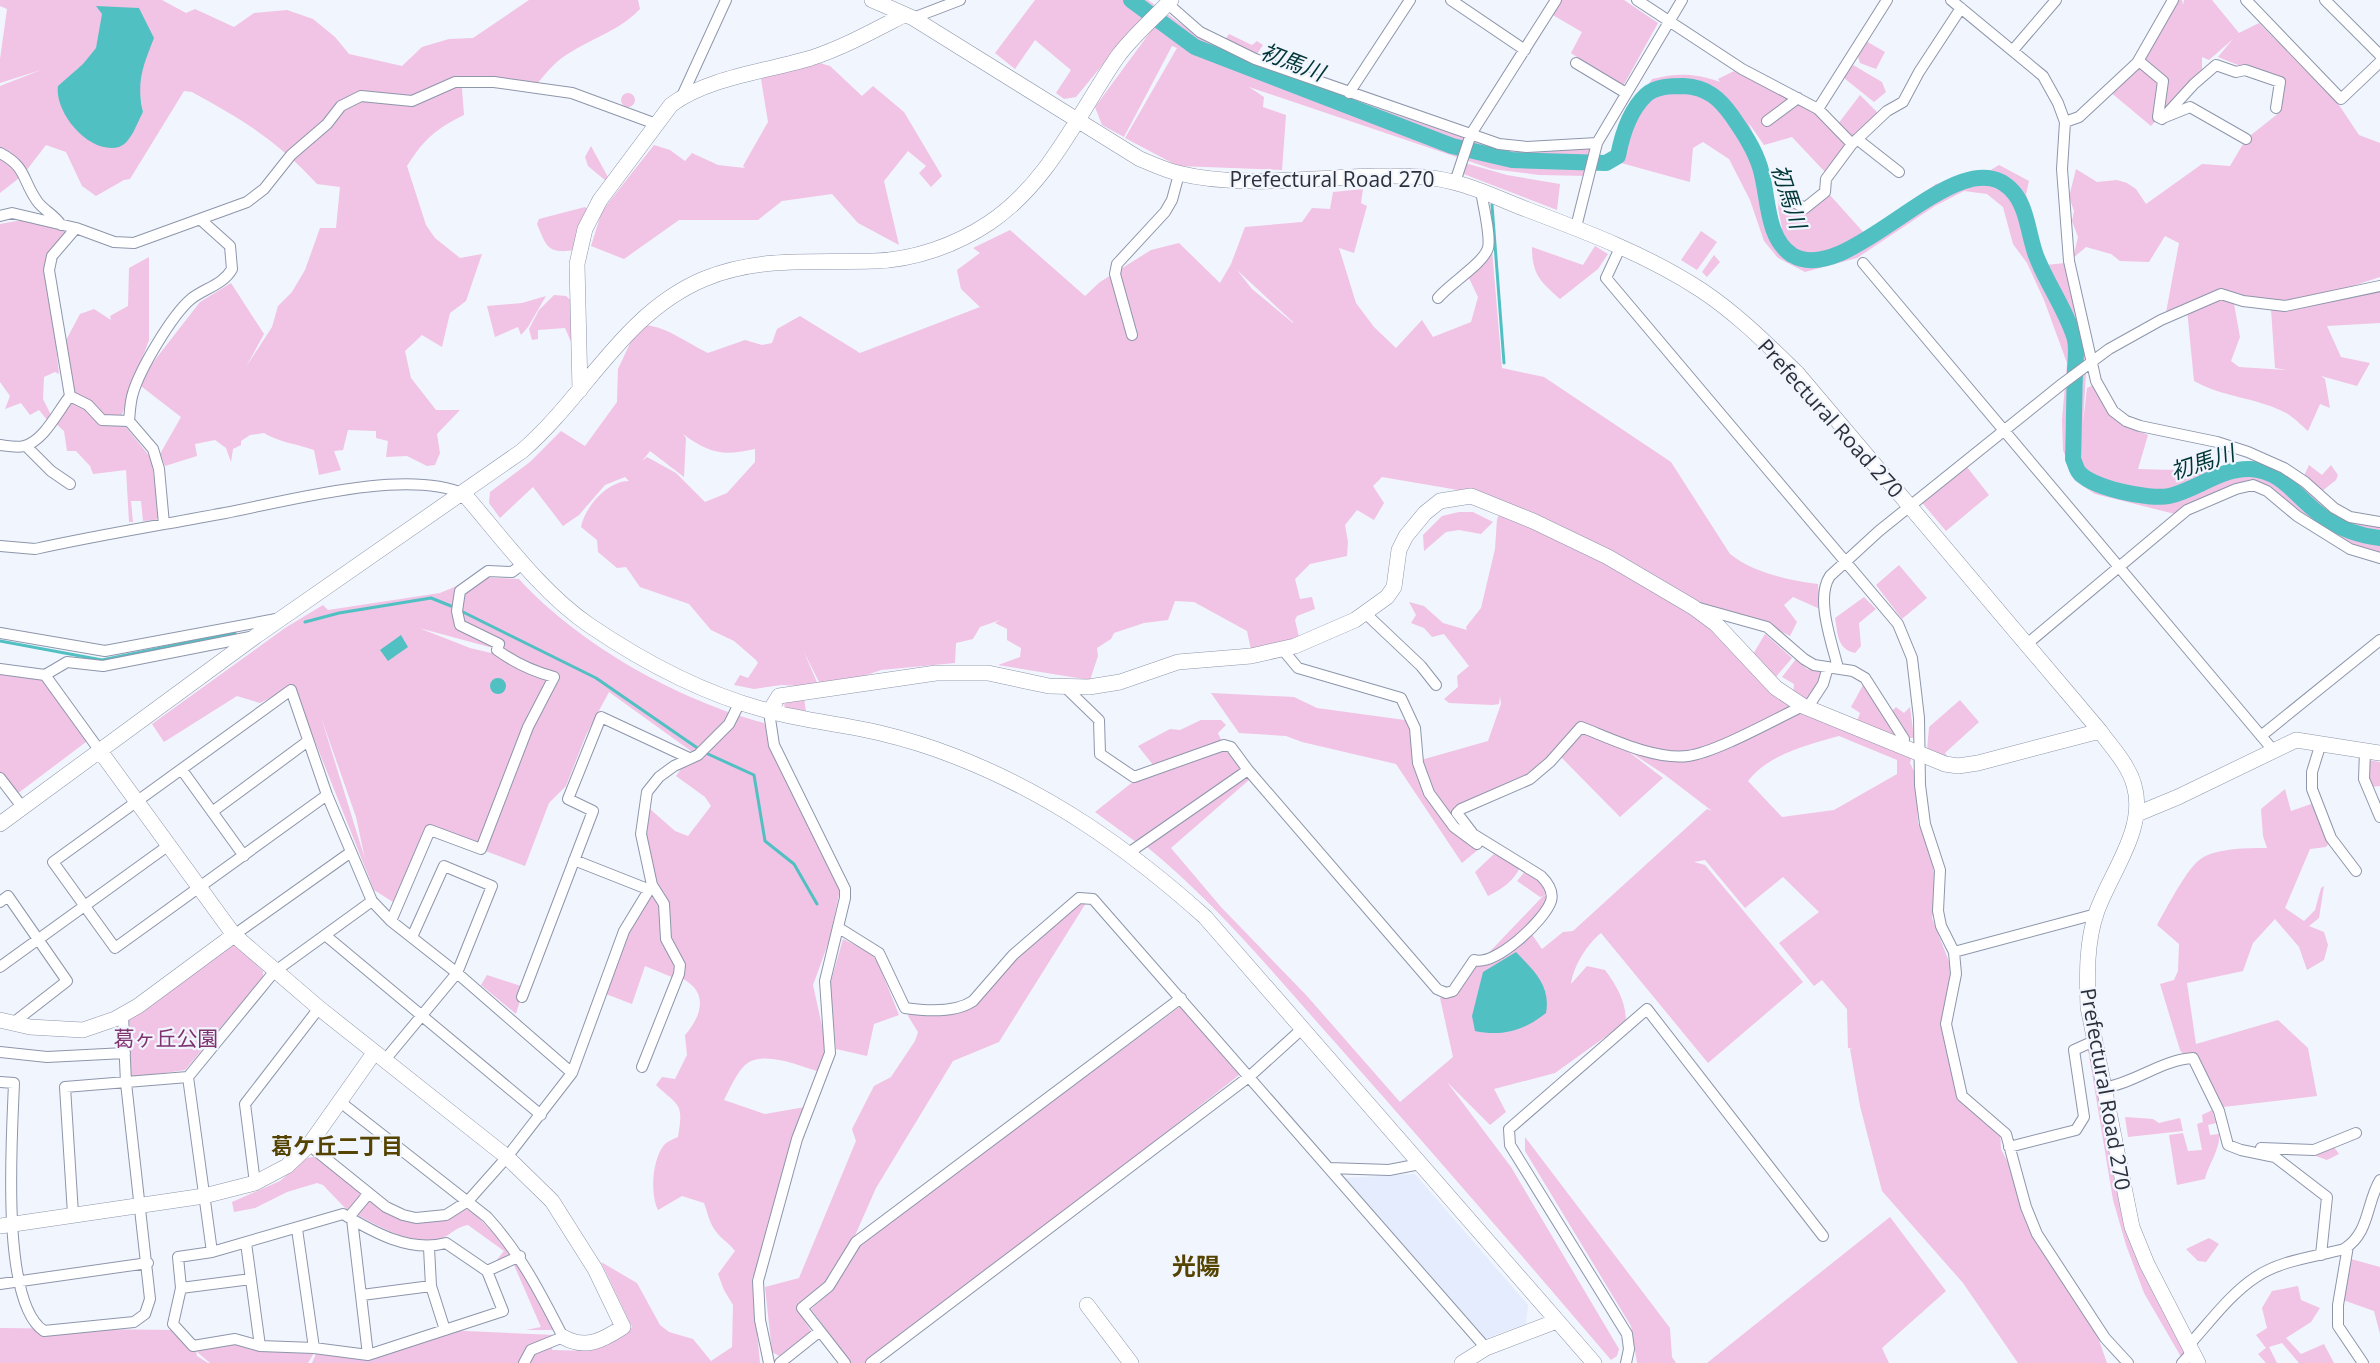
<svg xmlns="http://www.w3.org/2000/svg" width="2380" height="1363" font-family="'Open Sans','Noto Sans JP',sans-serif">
<rect width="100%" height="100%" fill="#f1f5fe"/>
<!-- built -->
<path fill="#e4ecfd" d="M1415 1174 1528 1305 1526 1324 1484 1339 1345 1178Z"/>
<!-- green -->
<path fill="#f1c3e4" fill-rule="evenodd" d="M0 0H162L186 13 195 9 234 27 254 13 287 10 313 19 335 37 349 54 402 66 422 47 449 39 473 38 529 0H638L640 9C620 30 595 37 571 52 556 60 547 72 536 85L465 82 462 89 464 115C436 129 424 139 407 166L426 225 435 238 460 258 482 254 466 301 450 313 442 347 422 335 405 351 411 378 436 410H460L437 434 440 453 435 465 427 466 407 456 386 457 388 441 376 438V431L348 430 343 450 334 451 341 470 319 475 314 450C297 444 278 442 264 433L250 435 241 441V445L233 449 231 462 226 448 215 440 195 444 197 456 165 466 160 454 181 417 137 383 200 302 231 283 264 334 246 367 272 327 278 306 292 292 305 270 320 228H336L340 187 317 184C278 141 243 120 192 92L184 91 130 179 124 180 96 196 82 186 66 152 46 145 23 175 0 193V86L41 70 0 83V59L7 9 0 6ZM78 68 139 87 143 113 58 91Z
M1035 0H1148L1195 34 1348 98 1502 151 1532 152 1596 148 1589 176 1539 175 1492 169 1249 87 1264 97 1263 107 1286 115 1282 170 1178 166 1125 138 1177 48 1172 46 1124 137 1102 125 1095 107 1151 31 1138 22 1076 97 1064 99 1056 93 1071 70 1035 40 1015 69 995 53Z
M1560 0H1624L1658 23 1622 88 1571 53 1582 32 1551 14Z
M2173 0H2182L2183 5 2184 0H2212L2239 33 2259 23 2337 102 2359 135 2380 143V277L2310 300 2380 287V323L2327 326 2341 357 2370 363 2357 386 2321 376 2325 379 2330 408 2320 404 2308 431C2300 424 2292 415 2282 411 2253 397 2222 397 2194 381L2187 309 2165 318 2179 243 2165 236 2149 262 2120 261 2111 254 2086 247 2073 258 2078 237 2072 221 2074 211 2069 197 2076 169 2097 182 2117 180 2127 183 2136 189 2146 204 2202 164 2230 166 2246 139 2280 112V82L2218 57 2233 39 2209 60 2202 57V72L2151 126 2109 91 2137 63ZM2233 298 2271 309 2275 368 2286 370 2239 367 2231 361 2240 337Z
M1229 34 1252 45 1257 41 1263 45 1255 57 1224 41Z
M1866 41 1885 52 1876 69 1860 63 1858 57Z
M820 63 830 66 862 96 873 86 904 112 942 176 931 187 919 173 926 166 908 151 884 181 899 245 858 223 832 194 782 201 758 220H679L624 259 591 246 602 211 654 145 670 150 685 161 692 153 718 165 745 168 743 166 768 122 761 79 773 72Z
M1853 65 1882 82 1886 92 1874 102 1844 78Z
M1734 71 1826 119 1847 144 1825 172 1792 137 1764 145 1748 122 1767 166 1776 225 1762 226 1782 229 1778 208 1779 197 1806 212 1829 194 1865 234 1936 184 1984 174 1999 165 2029 181 2026 194 2046 265 2065 263 2087 356 2083 423 2087 388 2093 385 2130 427 2148 435 2138 469C2186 471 2218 470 2264 459L2323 498 2380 526V554L2356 549 2253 485 2175 514 2095 494 2074 480 2063 450 2062 420 2067 363 2044 300 2027 263 2013 244 2003 207 1987 194 1964 191 1935 206 1857 258 1805 272 1778 258 1764 241 1750 200 1729 159 1703 142 1693 148 1690 182 1614 161 1628 116 1652 79C1677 73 1695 73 1720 82L1718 79Z
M621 100a7 7 0 1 1 14 0a7 7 0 1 1-14 0Z
M1860 95 1878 113 1852 138 1838 124Z
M591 146 609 179 606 181 588 166 585 157Z
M1465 163 1507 175 1560 184 1557 210 1461 173Z
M1363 189 1361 203 1367 206 1354 253 1339 248 1356 303 1374 327 1396 348 1422 320 1433 337 1471 322 1478 297 1467 274 1492 249 1502 368 1544 377 1671 462 1730 554C1754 573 1788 580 1818 584L1820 609 1793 597 1784 605 1797 622 1790 636 1761 621 1695 607 1776 690 1912 756 1910 763 1915 773 1918 823 1928 843 1938 892 1932 918 1953 972 1946 1015 1962 1096 2000 1130 2001 1149 2017 1180 2029 1214 2095 1329 2107 1363H2018L1963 1283 1882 1191 1860 1106 1850 1049H1853L1848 1048 1847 1009 1822 980 1814 986 1779 943 1819 912 1783 877 1745 908 1705 860 1694 862 1705 865 1803 982 1708 1063 1601 933C1587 944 1573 967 1571 984L1587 966 1605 970C1617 986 1626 1002 1626 1022L1555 1073 1494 1089 1506 1112 1490 1125 1447 1082 1511 1167 1619 1349 1617 1356 1611 1360C1519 1252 1427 1146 1333 1040 1273 973 1217 904 1147 847L1244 776 1249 780 1171 848 1221 907 1307 996 1400 1102 1453 1057 1440 998 1454 995 1478 964 1543 896 1540 897 1517 881 1526 870 1547 880 1550 892 1543 896 1552 894 1529 930 1542 949 1563 932 1573 931 1707 809 1712 811 1665 775 1621 746 1663 778 1620 817 1558 754 1530 779 1451 816 1454 828 1479 849 1462 863 1396 764 1302 742 1286 736 1239 733 1211 693 1294 697 1317 708 1412 721 1421 760 1488 741 1501 704 1500 696 1499 704 1493 705 1449 703 1444 699 1458 687 1457 676 1469 666 1444 634 1432 637 1424 628 1411 623 1416 615 1409 602 1424 606 1443 623 1467 630 1466 627 1481 608 1495 549 1497 519 1503 509 1458 490 1382 477 1373 486 1384 503 1374 520 1357 510 1345 525 1348 542 1347 556 1310 564 1295 579 1300 599 1312 597 1315 609 1297 616 1295 620 1299 637 1279 646 1251 650 1247 631 1194 602 1175 601 1168 620 1144 623 1114 633 1111 639 1097 648 1098 656 1090 680 998 665 1020 657 1021 648 1007 640V629L995 623 1000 620 980 627 973 639 956 643 955 663 881 670 823 690 804 652 819 687 781 685 754 689 734 685 740 675 748 678 758 663 756 660 734 641 711 630 689 604 640 587 626 567 617 568 598 552 597 540 581 527C585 507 607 481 629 481L625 477 605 485 579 515 563 526 533 487 500 518 489 503 490 492 530 462 561 431 585 446 617 402 618 369 633 337 646 325C669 328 687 343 708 353L745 340 762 345 772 343 777 329 800 316 860 353 980 307 961 289 957 270 980 253 973 248 1010 230 1085 296 1100 282 1151 250 1179 243 1220 283 1231 264 1245 227 1302 222 1312 208 1330 209 1333 192ZM1237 270 1293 322V323L1252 289ZM683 434C710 454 723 456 755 449V462L727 493 705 502 676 473 647 457 642 461 650 451 684 477 686 438ZM1839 736 1897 760V774L1834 810 1782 817 1748 781C1769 754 1807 745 1839 736Z
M585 207 592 213 576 250C548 254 547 248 537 224L539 219Z
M22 220 57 225 68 232 47 262 59 374 55 372 44 377 43 399 52 417 48 421 39 410 30 415 21 403 5 409 10 396 0 382V224Z
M1701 231 1717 242 1697 270 1681 260Z
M1595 246 1608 254 1598 269 1560 299C1541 282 1532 275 1532 247L1583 265Z
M1714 255 1720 262 1707 277 1702 272Z
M149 257V340L121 417 99 425 125 426 151 458 160 515 156 520 143 521 141 501H131L133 522H129L126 470 93 474 90 466 76 451H67L64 431 54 422 73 393 64 344 80 314 94 309 111 320 110 316 128 306 129 268Z
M554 295 566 296 574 303 576 353 565 328 538 330V339L532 340 529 329 539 310Z
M546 296 528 327 521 335 518 327 495 337 487 306 522 303Z
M1963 462 1989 495 1946 531 1919 499Z
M2309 465 2322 475 2331 465 2338 475 2336 480 2321 492 2304 476Z
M1459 512H1473L1493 522 1481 534 1459 530 1446 532 1424 551 1423 535 1442 516Z
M1899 565 1927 598 1902 619 1876 585Z
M478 577 519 579C579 645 678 700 764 723L840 890 829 941 813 985 824 1035 825 1055 820 1072C800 1066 771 1053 751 1061 739 1066 730 1089 724 1100L765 1114 805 1107 802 1112 770 1239 752 1279 760 1363H312L317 1351 371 1357 445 1330 554 1335 552 1350 589 1351 632 1327 601 1262 637 1283 660 1325 669 1332 693 1339 711 1361 732 1347 733 1305 724 1290 718 1274 735 1251C729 1243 723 1240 718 1234 710 1226 708 1214 704 1203L682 1196 658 1210C650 1194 652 1158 665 1144 668 1141 674 1139 678 1137 684 1102 679 1107 656 1085L662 1077 675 1079 687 1055 685 1035C695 1024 706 1005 696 990 693 985 685 980 680 977L674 978 645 966 632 1004 606 994 629 931 650 890 642 839 650 809 675 831 688 836 711 806 705 797 676 776 681 769 702 759 609 692 586 735 566 786 549 803 525 866 425 828 393 902 374 890 293 686 260 703 237 696 164 742 152 724 285 628 323 605 328 610 440 593ZM419 628 493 648 491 653 470 648ZM321 717 356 817 365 859Z
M1864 597 1876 609 1859 623 1861 646 1855 653C1837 649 1838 634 1835 618Z
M1765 634 1792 658 1775 678 1752 656Z
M1796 659 1807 669 1824 672 1811 699 1805 700 1793 694 1794 684 1782 677Z
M0 669 45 675 90 739 17 794 0 773Z
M1863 685 1904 739 1856 724 1860 713 1851 707Z
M804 698 806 711 785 708 784 705 788 700Z
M1960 700 1979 722 1945 753 1950 760 1927 750 1929 727Z
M1896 707 1904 713 1910 707 1914 738H1909L1892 711Z
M1201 720H1221L1226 725 1218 733 1222 742 1154 766 1138 746 1170 729 1180 730Z
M1222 749 1231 754 1240 765 1239 771 1136 842 1095 812 1134 781Z
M2368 760 2380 762V786L2371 787Z
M2285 789 2291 811 2317 802 2330 842 2326 847 2310 849 2285 908 2304 921 2315 910 2321 888 2324 886 2319 918 2309 926 2324 932 2328 945 2324 960 2307 970 2299 947 2275 919 2253 943 2243 971 2187 983 2196 1044 2278 1020 2308 1048 2317 1096 2223 1107 2180 1050 2160 984 2174 980 2178 971 2179 944 2157 925C2166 909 2188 866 2202 858 2218 848 2249 848 2267 848L2263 836 2261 809Z
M1494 854 1520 867C1515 880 1501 890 1488 896L1475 872Z
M1086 903 999 1042 953 1061 876 1188 853 1240 825 1284 797 1308 811 1331 779 1356 772 1352 765 1287 799 1278 856 1141 852 1129 874 1086 891 1077 915 1041 918 1032 908 1016 910 1011 956 1010 1074 905Z
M843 939 875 955 899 1015 874 1024 867 1056 836 1049 830 985Z
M235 945 263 971V977L185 1070 131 1078 129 1016 143 1012 228 946Z
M487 975 524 987 516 1014 481 985Z
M1181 1006 1239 1075 933 1316 865 1363H851L811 1309 832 1291 861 1242Z
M2088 1049 2093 1050 2123 1207 2189 1355 2184 1362 2144 1293 2126 1245 2113 1200Z
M2212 1110 2216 1123 2208 1125 2210 1135 2219 1134C2221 1148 2208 1165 2205 1179L2177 1185 2169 1135 2183 1133 2188 1151 2202 1150 2197 1124 2203 1122 2202 1115Z
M2125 1117 2153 1119 2159 1123 2180 1118 2183 1131 2128 1137Z
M1525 1137 1670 1328 1672 1357 1676 1363H1637L1631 1326 1525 1151Z
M2334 1147 2339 1154 2327 1160 2310 1154Z
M317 1156 362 1194 347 1210 323 1185 317 1183 287 1192 255 1208 234 1212 232 1202 280 1181 307 1158Z
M370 1199C414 1220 417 1231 465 1209L472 1211 512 1252 507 1260 495 1262 504 1251 468 1225C453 1228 451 1236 439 1239 410 1245 381 1227 357 1215Z
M1890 1217 1946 1291 1882 1348 1889 1363H1707Z
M2209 1238 2219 1244 2206 1262 2198 1261 2186 1249Z
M2351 1259 2380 1267V1334L2374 1311 2343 1300Z
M517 1264 555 1330H526L541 1327 514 1265Z
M2298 1286 2301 1300 2320 1308 2311 1322 2286 1338 2301 1354 2324 1344 2334 1363H2299L2282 1343 2269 1347 2277 1363H2266L2258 1354 2266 1348 2256 1335 2267 1328 2262 1308 2272 1291Z
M0 1328 175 1330 195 1350 235 1339 317 1348 308 1363H210L196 1351 197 1356 208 1363H0Z"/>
<!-- water -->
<path fill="#51c0c3" d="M96 6 139 8 154 38C143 66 136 82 143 112 137 123 131 143 119 147 89 155 54 112 58 86L83 64 96 48 102 14Z
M401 635 408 647 388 661 380 650Z
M490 686a8 8 0 1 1 16 0a8 8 0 1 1-16 0Z
M1516 952C1534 971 1551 986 1546 1013 1525 1030 1502 1037 1475 1031L1472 1016 1483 972Z"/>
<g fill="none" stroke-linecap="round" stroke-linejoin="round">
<!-- stream -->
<path stroke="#51c0c3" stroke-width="3" d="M1492 205 1504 363
M461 611 596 678 696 747
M305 622 339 613 431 598 451 606
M0 641 102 660 235 633
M708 754 754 775 765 841 794 864 817 904"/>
<!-- river -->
<path stroke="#51c0c3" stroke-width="16" d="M1131 0 1195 47 1452 146 1512 160 1606 163 1618 156C1622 135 1630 110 1646 95 1656 86 1671 86 1684 86 1707 87 1720 99 1732 116 1743 132 1754 148 1760 167 1769 195 1765 237 1792 255 1852 291 1963 127 2015 194 2028 211 2029 239 2037 258 2048 285 2065 309 2074 336 2078 347 2075 361 2075 372 2074 401 2074 430 2073 459 2075 463 2076 468 2078 471 2089 488 2150 500 2169 496 2197 490 2220 468 2250 469 2284 470 2299 502 2325 518 2341 529 2361 536 2380 538"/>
<defs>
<path id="street" d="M1451 0 1525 50
M1637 0 1742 69 1818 109 1852 144 1887 111 1903 102 1919 72 1961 8
M1951 0 2043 76 2058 103 2065 122 2062 169 2069 261 2096 381 2113 411 2126 421 2140 426 2217 442 2248 452 2284 468 2305 482 2334 508 2350 517 2380 522
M2246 0 2341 99 2380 62
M2325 0 2380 55
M1168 4 1200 32 1255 59 1499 144 1527 147 1597 143
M913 18 960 0
M2014 49 2056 0
M2139 61 2163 81 2158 117 2162 119 2194 84 2216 65 2236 72 2245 70 2280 82 2276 108
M1576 63 1626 93
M1349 93 1410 0
M682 96 726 0
M1818 109 1887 0
M2165 117 2190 107 2246 139
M1767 121 1798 98
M2065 122 2079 117 2137 63 2173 0
M1857 139 1899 172
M0 153C27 167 22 180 37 201 43 210 55 215 61 225
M1455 182 1471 134 1556 0
M1792 201 1805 208 1825 192 1826 179 1852 144
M0 216 12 213 76 228 114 242 134 243 247 202 264 189 291 155 327 124 341 106 361 96 412 101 455 82H494L572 93 656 124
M1576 227 1597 143 1682 0
M1620 248 1606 278 1898 624 1912 658 1919 718 1920 785 1925 824 1940 870 1938 911 1941 926 1954 952 1956 974 1946 1024 1962 1096 2006 1134 2026 1207 2037 1234 2105 1338 2128 1363
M1863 263 2273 750
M1438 298C1449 284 1483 264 1488 248 1491 236 1483 205 1481 191
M1132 335 1115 274 1117 264 1165 212 1172 200 1179 174
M70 396 88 405 102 420 129 421 153 449 159 469 164 524
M129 421C130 412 130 402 133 393 140 369 172 315 191 299 205 288 223 285 232 269L230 246 201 220
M0 445C8 446 17 448 24 446 44 441 58 411 70 396L49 270 52 256 76 228
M26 446 51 471 70 484
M0 546 35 549C98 535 161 525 225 513 288 501 406 468 464 494
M1699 608 1767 627 1804 659 1814 665 1853 671 1865 678 1904 739 1903 747
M1365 613 1421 666 1436 685
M0 633 105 651 276 619
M2027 644 2187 510 2236 489 2253 485 2267 491 2297 516 2350 549 2380 558
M1283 650 1298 668 1401 698 1415 728 1418 763 1429 793 1454 827 1477 844
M1838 668C1832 643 1815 598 1830 576L1879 531 2062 384 2109 349 2161 320 2221 294 2243 301 2285 306 2380 286
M0 669 45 675 100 751
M45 675 67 662 103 666 250 637
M1066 688 1099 720 1100 754 1134 777 1224 745 1231 747 1248 770 1437 989 1446 993 1453 991 1474 960C1495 967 1545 920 1551 901 1554 891 1548 883 1541 876L1473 834 1457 813 1461 809 1530 779 1550 762 1581 727C1612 739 1654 760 1688 756 1717 752 1775 719 1803 706
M1808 707 1823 684 1828 667
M2261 736 2380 640
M2321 743 2312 772V789L2331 838 2356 871
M2365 751 2364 779 2380 817
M182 770 244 856
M0 778 23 808
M327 795 115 948 53 862 291 690 327 795 372 901 391 921 457 973 572 1073
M212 812 308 741
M1130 852 1248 770
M574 860 650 890
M0 902 8 896 67 981 13 1023
M391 921 430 830 481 849 528 727 554 677C532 671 515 663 497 650L499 644 460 625 457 611 460 591 488 571 512 572 524 563
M839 928 879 953 905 1008C925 1011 955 1013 973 1001L1013 955 1079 898 1093 899 1486 1348
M234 935 351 852
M325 935 541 1115
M1954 952 2096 914
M0 967 169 845
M522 997 593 811 568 799 601 717 689 758
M0 1052 47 1057 125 1053
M384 1061 457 973 492 886 444 866 412 937
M642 1067 679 974 680 965 666 939 664 904 652 885
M188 1077 212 1252
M0 1082 14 1083C12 1138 0 1302 44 1331L134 1322 145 1314 150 1299 126 1083 123 1015
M2103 1088C2135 1083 2161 1060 2193 1058L2219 1111 2228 1145 2241 1150 2275 1157 2327 1197 2321 1255
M339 1101 487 1217C520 1253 541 1294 563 1337L531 1350 524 1363
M309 1145 386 1207 403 1215 416 1218 446 1215 468 1201 507 1157 572 1073 624 931 652 885 641 834 647 792 659 777 674 766 698 755 729 724 740 702
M2009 1147 2076 1130 2084 1117 2074 1050 2094 1041
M2261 1148 2314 1150 2356 1133
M1329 1168 1389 1170 1420 1164
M255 1183 245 1104 319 1008
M73 1214 65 1087 188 1077 274 972 372 901
M343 1214C373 1232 410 1253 446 1243L487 1271 503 1311 368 1355 314 1348 260 1346 235 1339 193 1346 173 1324 181 1288 178 1257 212 1252Z
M349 1217 369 1193
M352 1219 368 1355
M297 1229 314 1348
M246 1243 260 1346
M2348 1246 2338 1305V1326L2363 1363
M429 1248 431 1286 445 1330
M487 1271 520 1256
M0 1284 148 1263
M181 1288 251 1279
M362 1295 431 1286
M2188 1346C2210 1322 2230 1294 2256 1277 2281 1260 2315 1257 2344 1249 2370 1233 2366 1203 2380 1180
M769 1363 760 1320 758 1281 797 1139 830 1053 825 981 845 898V889L774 745 769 712
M780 1363 820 1331
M845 1363 802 1308 829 1286 856 1242 1181 998
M871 1363 1250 1076 1303 1028
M1626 1363 1629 1349 1627 1334 1510 1145 1509 1129 1647 1009 1823 1236
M2182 1363 2192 1352"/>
<path id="secondary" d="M872 0 913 18 1140 159C1153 164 1165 170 1178 173 1254 192 1346 171 1424 177 1460 180 1490 195 1523 208 1584 231 1646 254 1701 290 1736 313 1767 344 1797 373L2100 731C2112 748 2128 764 2134 785 2147 828 2111 872 2097 911 2086 942 2087 976 2088 1007L2132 1227 2147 1264 2198 1363
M580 390 577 264 585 229 600 200 671 105C706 78 768 71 811 58 844 47 873 31 904 15
M464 494C503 539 540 591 589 625 642 661 706 695 769 711 805 721 844 724 880 733 905 739 931 747 954 756 1050 793 1129 849 1205 917L1594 1363
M769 712 779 696 936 673H988L1049 686 1089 687 1120 682 1178 662 1251 656 1295 646 1355 620 1387 597 1394 587 1399 550 1406 536 1425 513 1440 501 1471 496 1533 521 1608 557 1693 607 1716 624 1776 688 1803 706 1945 764 1958 766 1978 763 2100 731
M100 751 234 935 319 1008 507 1157 552 1201 595 1269 623 1327C603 1340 586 1350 563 1337
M2137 814 2178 797 2296 740 2380 753
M0 824 256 636 522 451C586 396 623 313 704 279 759 256 816 263 874 261 914 260 956 245 989 223 1049 183 1078 114 1118 56 1133 36 1154 18 1171 0
M0 1020 30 1027 83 1030 115 1019 138 1006 234 935
M0 1226 204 1196 255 1183 287 1166 309 1145 374 1053
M1087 1305 1131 1363
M1462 1363 1486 1348 1557 1321"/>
</defs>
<!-- street casing -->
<use href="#street" stroke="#8d96ab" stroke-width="12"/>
<!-- secondary casing -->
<use href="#secondary" stroke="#8d96ab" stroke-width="16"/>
<!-- street -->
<use href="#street" stroke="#fff" stroke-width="10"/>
<!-- secondary -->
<use href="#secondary" stroke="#fff" stroke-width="15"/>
</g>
<g text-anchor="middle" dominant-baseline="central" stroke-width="4.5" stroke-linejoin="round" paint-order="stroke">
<!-- street labels -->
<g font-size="21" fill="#2d3039" stroke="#f1f5fe">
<text x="1332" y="179">Prefectural Road 270</text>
<text transform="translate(1831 418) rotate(48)">Prefectural Road 270</text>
<text transform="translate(2106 1089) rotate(80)">Prefectural Road 270</text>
</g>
<!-- park labels -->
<g font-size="21" fill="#7f326f" stroke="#f1f5fe">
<text x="166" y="1038">葛ヶ丘公園</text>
</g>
<!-- water labels -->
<g font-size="22" font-style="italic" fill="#003637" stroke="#f1f5fe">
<text transform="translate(1293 61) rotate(21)">初馬川</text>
<text transform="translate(1790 196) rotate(72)">初馬川</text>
<text transform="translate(2202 461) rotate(-18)">初馬川</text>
</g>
<!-- neighbourhood labels -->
<g font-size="22" font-weight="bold" fill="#554401" stroke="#f1f5fe">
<text x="337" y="1145">葛ケ丘二丁目</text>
</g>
<!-- quarter labels -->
<g font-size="24" font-weight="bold" fill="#554401" stroke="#f1f5fe">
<text x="1196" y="1265">光陽</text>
</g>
</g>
</svg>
